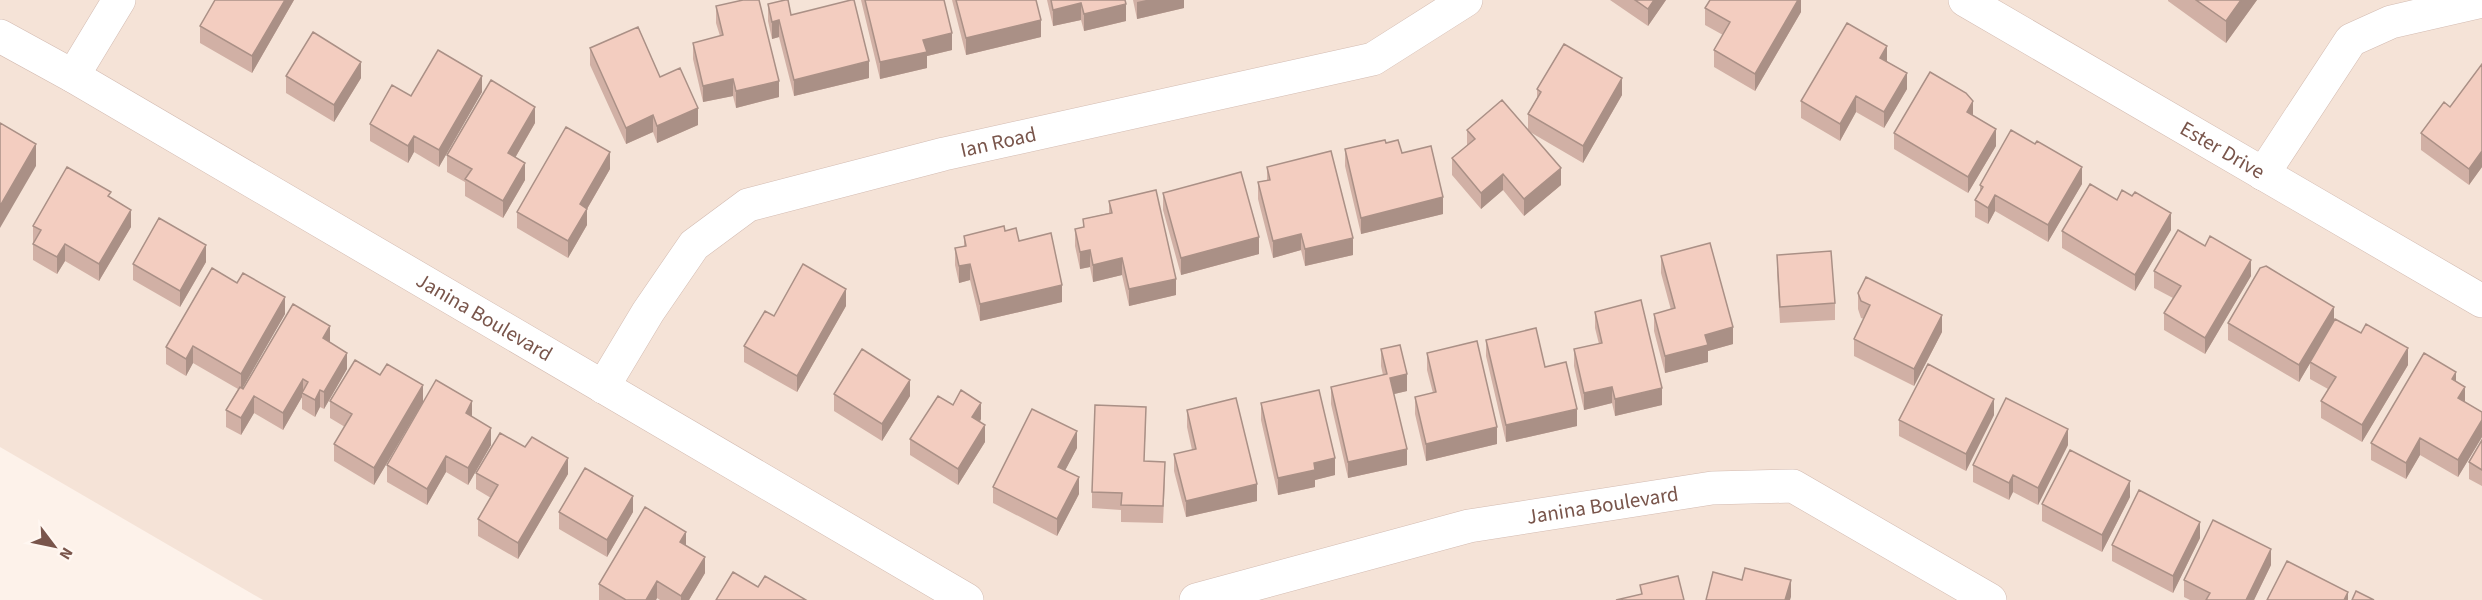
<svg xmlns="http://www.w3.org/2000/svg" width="2482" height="600" font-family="'Source Sans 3',sans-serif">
<rect width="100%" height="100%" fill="#fdf2ea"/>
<!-- residential -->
<path fill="#f5e3d7" d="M0 0H2482V600H263L0 447Z"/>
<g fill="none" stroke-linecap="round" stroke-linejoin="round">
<defs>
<g id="street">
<path id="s1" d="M1965 0 2482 301"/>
<path id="s2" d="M0 36 73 76 967 600"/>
<path d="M73 76 119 0"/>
<path d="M2263 174 2351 40 2391 22 2482 1"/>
<path id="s3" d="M603 387 648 312 694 245 748 205 944 154 1373 59 1466 0"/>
<path id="s4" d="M1196 600 1469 526 1712 488 1793 486 1990 600"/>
</g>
</defs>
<!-- street casing -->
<use href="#street" stroke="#d3bbb1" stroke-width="34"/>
<!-- street -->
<use href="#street" stroke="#fff" stroke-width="33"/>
</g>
<!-- wall -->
<path fill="#d1b0a5" d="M294 0 252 73 200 43V26Z
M861 0H944L952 50 927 56V68L880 79Z
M952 0H1036L1041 37 966 55Z
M1047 0H1125L1126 21 1084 31 1081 20 1053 26Z
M1133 0H1184V8L1137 19Z
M1610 0H1666L1648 26Z
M1801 0V12L1755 91 1714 67V50L1723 35 1705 25V8Z
M2168 0H2257L2226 43 2168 1Z
M768 4 791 15 869 78 794 96 779 37 772 39 768 21Z
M716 6 779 97 736 108 733 96 703 102 693 59V43L720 36 716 23Z
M590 48 660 77 698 125 657 143 653 132 626 144 590 65Z
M1887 61 1907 89 1884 128 1856 112 1840 141 1801 118V101Z
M2482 64V167L2469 185 2421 150V133L2450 107Z
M286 76 361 78 334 122 286 93Z
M1537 89 1622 95 1583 163 1530 132 1561 185 1524 216 1503 190 1481 209 1452 175V158L1467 146V130L1528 129V114L1537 98Z
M482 92 439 167 414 152 408 163 370 141V124L411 96Z
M1973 115 1996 146 1968 193 1894 149V133Z
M535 123 515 158 525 180 503 218 465 196V182L447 172V155Z
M1386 143 1402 153 1443 214 1361 234 1345 166V149Z
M1267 167 1353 255 1305 266 1301 250 1273 258 1258 199V182L1267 180Z
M610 169 587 209V225L568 258 517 228V212Z
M2082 184 2048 242 1995 211 1988 224 1975 217V200L1980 193V185Z
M1163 193 1259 254 1181 275 1163 210Z
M111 198 131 227 99 281 65 261 57 274 33 260V226Z
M2117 200 2171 230 2135 291 2062 248V231Z
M1109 201 1176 295 1129 306 1122 275 1093 282 1090 267 1080 269 1075 246V229L1083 227V219L1109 213Z
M1005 231 1019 241 1062 302 980 321 970 280 959 283 955 265V248L964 246V236Z
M1777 255 1835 303V320L1780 323 1777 272Z
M1661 256 1733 344 1708 351V362L1665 373 1654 331V314L1671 310 1661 273Z
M206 262 180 307 133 280V264Z
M2154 271 2251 276 2205 354 2164 330V313L2173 298 2154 288Z
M1858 293 1942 332 1914 386 1854 356V339L1864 319 1861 318 1858 309Z
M846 306 797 392 744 362V346L774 316Z
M1595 312 1662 405 1615 416 1612 403 1584 410 1574 366V349L1599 344 1595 328Z
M285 314 242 388 243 389 330 342 347 369 324 409 320 407 315 417 302 409V397L283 430 254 413 241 435 226 427V410L238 389 193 363 186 376 166 364V347Z
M2334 320 2408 365 2362 442 2321 418V401L2328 389 2310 379V363L2299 382 2228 340V323Z
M1486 340 1545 367 1577 426 1506 442 1486 356Z
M1381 349 1407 391 1394 394 1407 465 1348 478 1331 404V387L1383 375 1381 366Z
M1427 353 1497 444 1426 461 1415 414V397L1433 393 1427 370Z
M2456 381 2465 402 2482 412V437L2458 477 2420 455 2406 479 2371 460V443Z
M834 394 910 396 882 441 834 411Z
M330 401 423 402 374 485 334 461V444L345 427 330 418Z
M1261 403 1335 475 1315 480V487L1278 495 1261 420Z
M953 405 981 419 980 422 985 442 958 485 910 455V439Z
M1187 410 1257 501 1186 517 1174 471V454L1192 450 1187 427Z
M1994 415 1966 471 1899 436V420Z
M472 417 491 445 468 485 446 472 427 505 387 482V465Z
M1146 424 1144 461 1165 479 1163 523 1121 522V510L1092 508V492Z
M2482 440V486L2469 479V462Z
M2068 445 2038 505 2013 492 2009 500 1973 482V465Z
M1077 448 1065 470 1079 494 1057 536 993 503V487Z
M476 473 568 474 518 559 478 536V519L491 498 476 489Z
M2130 497 2102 552 2042 521V504Z
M559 512H633L607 557 559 529Z
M2200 538 2173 593 2112 561V545Z
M686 546 705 573 689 600H660L657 598 656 600H599V584Z
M2271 565 2254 600H2190L2184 597V580Z"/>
<!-- shaded-wall -->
<path fill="#aa9086" d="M285 0H294L252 73V56Z
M1146 0H1184V8L1137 19V2Z
M1654 0H1666L1648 26V9Z
M1798 0H1801V12L1755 91V74Z
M2241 0H2257L2226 43V21Z
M1081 3V20L1053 26V10Z
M1126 4V21L1084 31V14Z
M779 20V37L772 39V22Z
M1041 20V37L966 55V38Z
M952 33V50L927 56V68L880 79V62L923 40Z
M1887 46V63L1880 58Z
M869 61V78L794 96V80Z
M361 62V78L334 122V105Z
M1907 73V89L1884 128V112Z
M482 76V92L439 167V150Z
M1622 78V95L1583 163V146Z
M733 79V96L703 102V86Z
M779 81V97L736 108V91Z
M1856 96V112L1840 141V124Z
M1973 101V117L1967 112Z
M535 107V123L508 170V153Z
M698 108V125L657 143V126Z
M653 115V132L626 144V128Z
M1996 129V146L1968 193V177Z
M414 136V152L408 163V146Z
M36 144V166L0 228V206Z
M2482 151V167L2469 185V169Z
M610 152V169L580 221V204Z
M525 163V180L503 218V201Z
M2082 167V184L2048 242V225Z
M1561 168V185L1524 216V199Z
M1503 174V190L1481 209V193Z
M1995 195V211L1988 224V208Z
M1443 197V214L1361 234V218Z
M587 209V225L568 258V241Z
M131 210V227L99 281V264Z
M2171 213V230L2135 291V275Z
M1301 234V250L1273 258V241Z
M1259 237V254L1181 275V258Z
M1353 238V255L1305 266V249Z
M65 244V261L57 274V257Z
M206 245V262L180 307V291Z
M1090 250V267L1080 269V252Z
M1122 258V275L1093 282V265Z
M2251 260V276L2205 354V338Z
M970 264V280L959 283V266Z
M1176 279V295L1129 306V289Z
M1062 285V302L980 321V304Z
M846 289V306L797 392V376Z
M285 297V314L241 391V374Z
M2334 307V323L2299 382V365Z
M1942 315V332L1914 386V369Z
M330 326V343L323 338Z
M1733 327V344L1708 351V362L1665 373V356L1705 335Z
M193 346V363L186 376V359Z
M2408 348V365L2362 442V425Z
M347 353V369L324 409V392Z
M2456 372V388L2452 379Z
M1407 374V391L1390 395V378Z
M303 379V393H302V397L283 430V413Z
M910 380V396L882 441V424Z
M423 385V402L374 485V468Z
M1612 387V403L1584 410V393Z
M2465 387V403L2458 398Z
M1662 388V405L1615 416V399Z
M320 390V407L315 417V400Z
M254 396V413L241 435V418Z
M1994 399V415L1966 471V454Z
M472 401V418L466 413Z
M981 403V419L972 434V417Z
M1577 409V426L1506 442V425Z
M2482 420V437L2458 477V460Z
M985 425V442L958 485V469Z
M1497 427V444L1426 461V444Z
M491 428V445L468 485V468Z
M2068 429V445L2038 505V488Z
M1077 431V448L1058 484V467Z
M2420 438V455L2406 479V463Z
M1407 449V465L1348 478V462Z
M446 456V472L427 505V489Z
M568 458V474L518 559V543Z
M1335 458V475L1315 480V487L1278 495V478L1314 463Z
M2013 475V492L2009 500V483Z
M1079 477V494L1057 536V519Z
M2130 481V497L2102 552V535Z
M1257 484V501L1186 517V501Z
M633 496V512L607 557V540Z
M2200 522V538L2173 593V576Z
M686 532V548L680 542Z
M2271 549V565L2254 600H2246Z
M705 557V573L689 600H681V596Z
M1791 580V597L1790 600H1785Z
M657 581V598L656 600H646Z
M2348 592V600H2344Z"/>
<!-- building -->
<path fill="#f3cdc0" stroke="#aa9086" stroke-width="1.5" d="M215 0H285L252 56 200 26Z
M743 0H759L779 81 736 91 733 79 703 86 693 43 723 35 716 6Z
M785 0H788L791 15 851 0H854L869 61 794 80 779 20 772 22 768 4Z
M865 0H944L952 33 923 40 927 52 880 62Z
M956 0H1036L1041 20 966 38Z
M1051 0H1125L1126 4 1084 14 1081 3 1053 10Z
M1635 0H1654L1648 9Z
M1710 0H1798L1755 74 1714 50 1730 22 1705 8Z
M2196 0H2241L2226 21Z
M1847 23 1887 46 1880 58 1907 73 1884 112 1856 96 1840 124 1801 101Z
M638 27 660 77 680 68 698 108 657 126 653 115 626 128 590 48Z
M313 32 361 62 334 105 286 76Z
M1564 44 1622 78 1583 146 1528 114 1541 92 1537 89Z
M438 50 482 76 439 150 414 136 408 146 370 124 392 85 411 96Z
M2482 64V151L2469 169 2421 133 2444 102 2450 107Z
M1930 72 1966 93 1973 101 1967 112 1996 129 1968 177 1894 133Z
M491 80 535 107 508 153 525 163 503 201 465 179 472 169 447 155Z
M1502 100 1561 168 1524 199 1503 174 1481 193 1452 158 1475 139 1467 130Z
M0 123 36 144 0 206Z
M566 127 610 152 580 204 587 209 568 241 517 212Z
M2011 130 2035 144 2037 141 2082 167 2048 225 1995 195 1988 208 1975 200 1983 187 1980 185Z
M1385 140 1386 143 1398 140 1402 153 1431 146 1443 197 1361 218 1345 149Z
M1331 151 1353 238 1305 249 1301 234 1273 241 1258 182 1270 180 1267 167Z
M67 167 111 192 108 196 131 210 99 264 65 244 57 257 33 244 41 230 33 226Z
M1241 172 1259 237 1181 258 1163 193Z
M2090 184 2117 200 2122 190 2132 196 2135 192 2171 213 2135 275 2062 231Z
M1156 190 1176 279 1129 289 1122 258 1093 265 1090 250 1080 252 1075 229 1084 227 1083 219 1112 213 1109 201Z
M159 218 206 245 180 291 133 264Z
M1004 226 1005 231 1016 228 1019 241 1051 233 1062 285 980 304 970 264 959 266 955 248 966 246 964 236Z
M2178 230 2205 246 2210 236 2251 260 2205 338 2164 313 2181 286 2154 271Z
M1710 243 1733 327 1705 335 1708 345 1665 356 1654 314 1675 308 1661 256Z
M1831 251 1835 303 1780 307 1777 255Z
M803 264 846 289 797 376 744 346 765 311 774 316Z
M2266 266 2334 307 2299 365 2228 323 2260 268Z
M212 268 237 283 243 273 285 297 241 374 193 346 186 359 166 347Z
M1866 277 1942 315 1914 369 1854 339 1870 305 1861 301 1858 293Z
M1641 300 1662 388 1615 399 1612 387 1584 393 1574 349 1602 343 1595 312Z
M293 304 330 326 323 338 347 353 324 392 320 390 315 400 302 393 308 382 303 379 283 413 254 396 241 418 226 410 240 387 243 389Z
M2335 319 2361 333 2366 324 2408 348 2362 425 2321 401 2336 377 2310 362Z
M1536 328 1545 367 1566 362 1577 409 1506 425 1486 340Z
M1477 341 1497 427 1426 444 1415 397 1436 392 1427 353Z
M1400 345 1407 374 1390 378 1407 449 1348 462 1331 387 1387 374 1381 349Z
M862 349 910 380 882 424 834 394Z
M2424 353 2456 372 2452 379 2465 387 2458 398 2482 412V420L2458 460 2420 438 2406 463 2371 443Z
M355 360 380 375 387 364 423 385 374 468 334 444 352 414 330 401Z
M1928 364 1994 399 1966 454 1899 420Z
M436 380 472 401 466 413 491 428 468 468 446 456 427 489 387 465Z
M961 390 981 403 972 417 985 425 958 469 910 439 938 396 953 405Z
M1319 390 1335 458 1314 463 1315 470 1278 478 1261 403Z
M1236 398 1257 484 1186 501 1174 454 1196 449 1187 410Z
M2006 398 2068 429 2038 488 2013 475 2009 483 1973 465Z
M1095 405 1146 407 1144 461 1165 462 1163 506 1121 505 1122 493 1092 492Z
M1032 409 1077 431 1058 467 1079 477 1057 519 993 487Z
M500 433 525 447 532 437 568 458 518 543 478 519 498 485 476 473Z
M2482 440V470L2469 462Z
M2070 450 2130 481 2102 535 2042 504Z
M585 468 633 496 607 540 559 512Z
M2139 490 2200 522 2173 576 2112 545Z
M645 507 686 532 680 542 705 557 681 596 657 581 646 600H626L599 584Z
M2213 520 2271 549 2246 600H2206L2210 593 2184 580Z
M2287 561 2348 592 2344 600H2267Z
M1745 568 1791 580 1785 600H1706L1713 572 1742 580Z
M733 572 758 587 765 576 806 600H716Z
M1678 576 1684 600H1616L1642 594 1640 585Z
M2356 591 2374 600H2352Z"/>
<g text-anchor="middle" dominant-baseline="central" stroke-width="4.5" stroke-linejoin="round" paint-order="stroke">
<!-- street labels -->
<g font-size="21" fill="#79554b" stroke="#fff7f1">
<text stroke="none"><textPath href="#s3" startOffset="494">Ian Road</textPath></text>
<text stroke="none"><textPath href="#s1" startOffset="298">Ester Drive</textPath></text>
<text stroke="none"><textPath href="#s2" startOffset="560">Janina Boulevard</textPath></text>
<text stroke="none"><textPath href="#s4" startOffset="418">Janina Boulevard</textPath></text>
</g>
</g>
<!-- north arrow -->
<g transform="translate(54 546) rotate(122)" stroke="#fff7f1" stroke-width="4.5" paint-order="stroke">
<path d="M0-4.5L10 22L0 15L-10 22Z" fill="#79554b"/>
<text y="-9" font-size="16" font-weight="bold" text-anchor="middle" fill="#79554b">N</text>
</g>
</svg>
